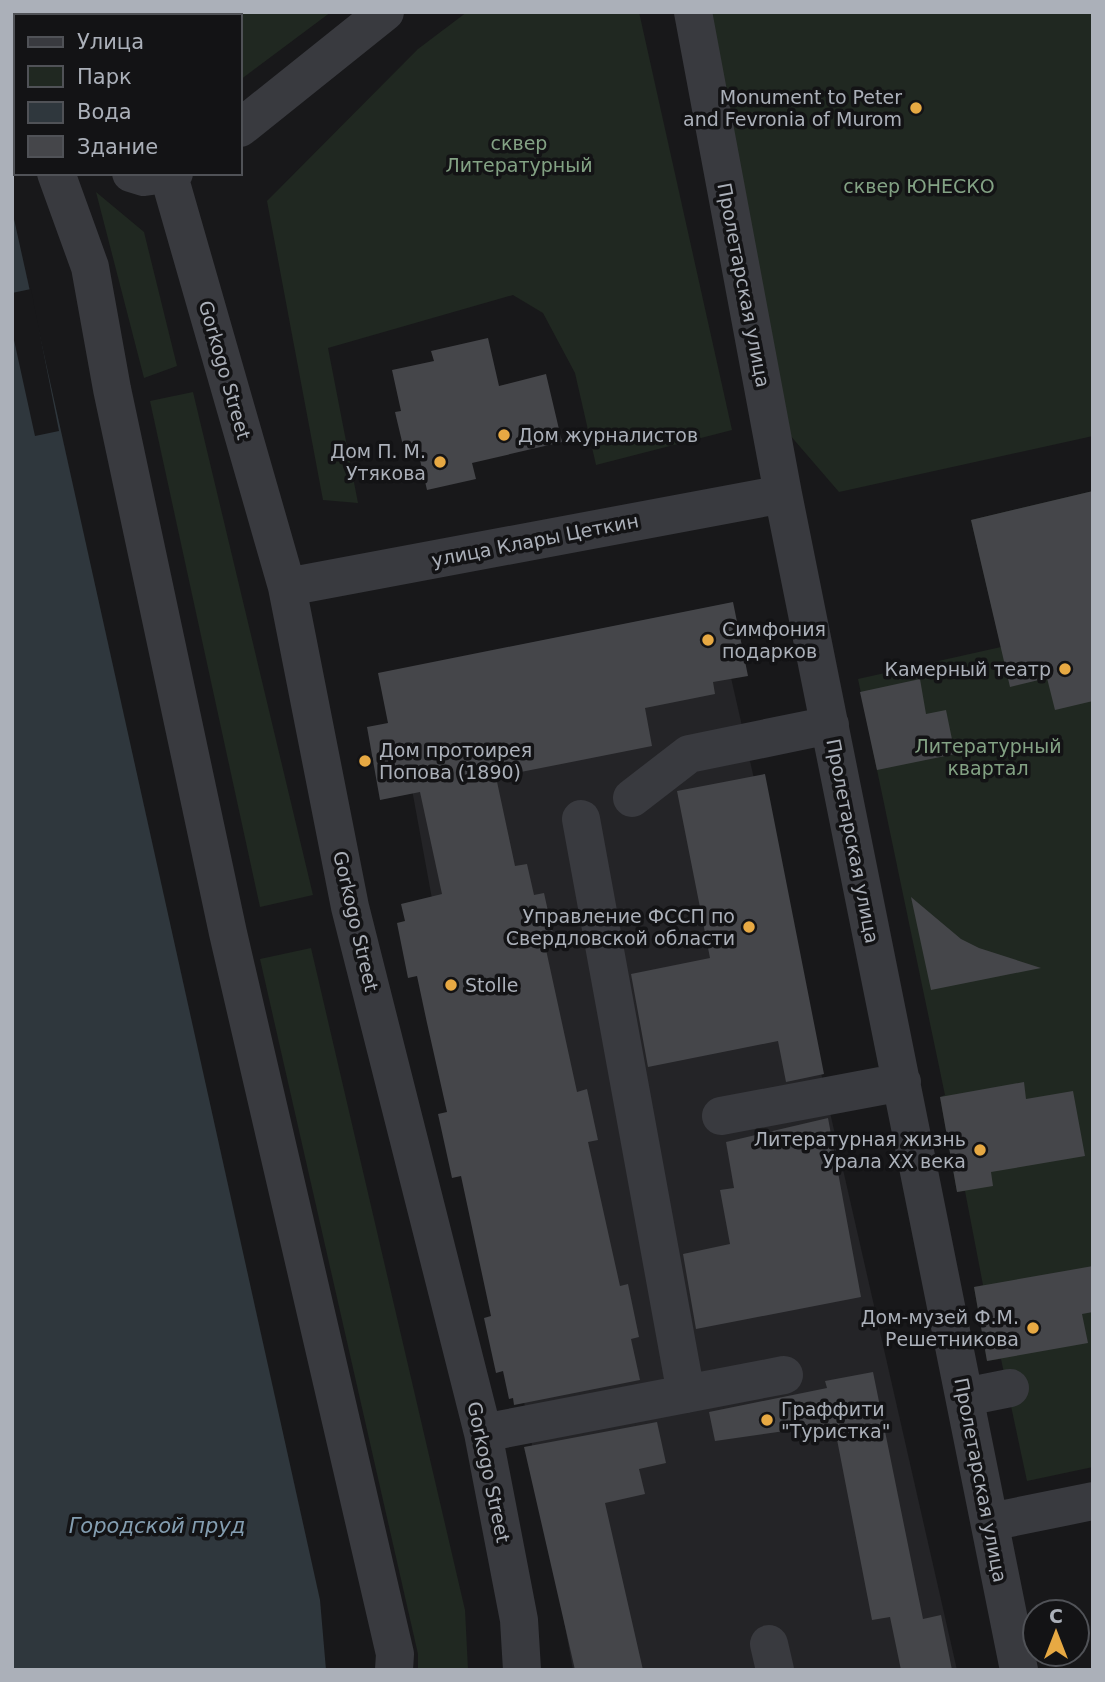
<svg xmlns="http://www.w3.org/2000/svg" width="1105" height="1682" font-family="'DejaVu Sans',sans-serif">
<rect width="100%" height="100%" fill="#18181a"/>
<!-- built -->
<path fill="#242427" d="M724 647 957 1670H573L394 691Z"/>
<!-- green -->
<path fill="#202821" d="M224 12H331L240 80V16H223Z
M467 12H639L732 430 596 465 575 373 543 313 513 295 328 348 358 503 323 500 267 201 418 49Z
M710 12H1093V436L839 492 789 434Z
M96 192 144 232 177 366 144 378Z
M193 392 313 895 260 907 150 401Z
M1093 491V1467L1027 1481 1001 1359 987 1361 974 1287 983 1285 965 1191 957 1192 940 1097 945 1095 858 679 1001 647 971 520Z
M311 948 465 1610 468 1670H418V1654L260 959Z"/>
<!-- water -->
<path fill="#2f373d" d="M12 210 320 1600 326 1670H12Z"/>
<!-- pier -->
<path fill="#18181a" d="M31 289 59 431 35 436 12 331V293Z"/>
<!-- building -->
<path fill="#45464a" d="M488 338 499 386 546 374 562 442 472 463 476 479 427 490 417 447 404 450 395 412 401 411 392 370 434 361 431 351Z
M1093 491V701L1055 710 1047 678 1010 687 971 520Z
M733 602 748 676 713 682 715 694 645 708 652 746 496 777 515 866 527 864 534 895 544 893 555 943 545 945 577 1092 587 1089 598 1140 588 1142 620 1286 628 1284 639 1337 631 1339 640 1380 514 1405 513 1398 509 1399 503 1371 496 1373 484 1318 491 1316 461 1176 452 1178 438 1114 447 1112 427 1023 417 976 408 978 397 923 405 921 401 904 442 894 420 792 380 800 367 727 388 723 378 673Z
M920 679 926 714 946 710 955 754 877 770 860 692Z
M765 774 824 1074 786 1082 778 1041 648 1067 631 974 710 958 677 791Z
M911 897 961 939 979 948 1041 968 931 990Z
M1024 1082 1026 1099 1073 1091 1085 1156 991 1172 993 1186 957 1192 940 1097Z
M828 1118 861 1297 696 1329 683 1254 730 1244 720 1190 734 1188 726 1142Z
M1093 1266V1312L1082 1314 1088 1343 987 1361 974 1287Z
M873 1372 923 1619 941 1615 952 1670H901L890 1617 872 1620 834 1424 715 1441 709 1412 827 1388 825 1381Z
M657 1422 666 1463 639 1469 645 1494 605 1503 643 1670H575L524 1447Z"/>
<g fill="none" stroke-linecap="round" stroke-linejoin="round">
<!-- minor -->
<path stroke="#393a3f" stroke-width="38" d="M693 12 783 494 1019 1670
M12 26 16 30
M12 116 16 119
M240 128 385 12
M56 173 90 267 112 389 228 933 395 1654 394 1670
M131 173 144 177 174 173
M169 176 287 587 350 907 483 1433 519 1620 522 1670
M287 587 783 494
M632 798 689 754 830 725
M581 819 686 1394
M721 1116 902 1082
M965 1397 1010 1388
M483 1433 784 1375
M990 1522 1093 1501
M769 1644 775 1670"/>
</g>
<!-- markers -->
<g fill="#e7a943" stroke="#131315" stroke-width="2.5">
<circle cx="916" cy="108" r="7"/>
<circle cx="504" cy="435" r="7"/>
<circle cx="440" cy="462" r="7"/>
<circle cx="708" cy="640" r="7"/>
<circle cx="1065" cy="669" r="7"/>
<circle cx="365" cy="761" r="7"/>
<circle cx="749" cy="927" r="7"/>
<circle cx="451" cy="985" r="7"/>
<circle cx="980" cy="1150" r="7"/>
<circle cx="1033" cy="1328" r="7"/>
<circle cx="767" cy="1420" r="7"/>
</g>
<g text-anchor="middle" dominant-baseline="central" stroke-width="7" stroke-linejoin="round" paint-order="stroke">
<!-- poi labels -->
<g font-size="19" fill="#abb0b9" stroke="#131315" text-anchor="end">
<text x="902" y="97">Monument to Peter<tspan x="902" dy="22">and Fevronia of Murom</tspan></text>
<text x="518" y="435" text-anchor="start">Дом журналистов</text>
<text x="426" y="451">Дом П. М.<tspan x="426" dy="22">Утякова</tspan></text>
<text x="722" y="629" text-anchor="start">Симфония<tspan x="722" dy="22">подарков</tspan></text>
<text x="1051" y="669">Камерный театр</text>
<text x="379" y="750" text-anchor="start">Дом протоирея<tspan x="379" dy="22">Попова (1890)</tspan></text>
<text x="735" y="916">Управление ФССП по<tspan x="735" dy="22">Свердловской области</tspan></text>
<text x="465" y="985" text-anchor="start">Stolle</text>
<text x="966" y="1139">Литературная жизнь<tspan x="966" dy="22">Урала XX века</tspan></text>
<text x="1019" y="1317">Дом-музей Ф.М.<tspan x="1019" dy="22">Решетникова</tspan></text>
<text x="781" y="1409" text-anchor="start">Граффити<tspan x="781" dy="22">"Туристка"</tspan></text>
</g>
<!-- park labels -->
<g font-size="19" fill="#83a284" stroke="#131315">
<text x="519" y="143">сквер<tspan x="519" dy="22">Литературный</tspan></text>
<text x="919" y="186">сквер ЮНЕСКО</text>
<text x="988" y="746">Литературный<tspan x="988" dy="22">квартал</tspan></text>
</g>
<!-- street labels -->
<g font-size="19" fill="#abb0b9" stroke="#131315">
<text transform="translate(744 285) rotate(79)">Пролетарская улица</text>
<text transform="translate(225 370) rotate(74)">Gorkogo Street</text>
<text transform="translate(535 540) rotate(-11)">улица Клары Цеткин</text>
<text transform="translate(853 841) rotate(79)">Пролетарская улица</text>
<text transform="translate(356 921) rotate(77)">Gorkogo Street</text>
<text transform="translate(489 1472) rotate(78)">Gorkogo Street</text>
<text transform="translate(981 1480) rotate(79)">Пролетарская улица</text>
</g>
<!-- water labels -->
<g font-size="21" font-style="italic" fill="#849eb1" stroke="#131315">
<text x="157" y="1526">Городской пруд</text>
</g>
</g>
<!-- border -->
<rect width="1105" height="1682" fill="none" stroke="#abb0b9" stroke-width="28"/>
<!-- legend -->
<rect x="14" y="14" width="228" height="161" fill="#131315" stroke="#505257" stroke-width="2"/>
<rect x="28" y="37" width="35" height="10" fill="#393a3f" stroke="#505257" stroke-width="2"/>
<text x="77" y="49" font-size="21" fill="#abb0b9">Улица</text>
<rect x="28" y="66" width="35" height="21" fill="#202821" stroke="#505257" stroke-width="2"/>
<text x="77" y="84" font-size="21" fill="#abb0b9">Парк</text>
<rect x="28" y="102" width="35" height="21" fill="#2f373d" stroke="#505257" stroke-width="2"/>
<text x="77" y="119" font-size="21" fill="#abb0b9">Вода</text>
<rect x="28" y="136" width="35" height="21" fill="#45464a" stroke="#505257" stroke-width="2"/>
<text x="77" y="154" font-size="21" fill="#abb0b9">Здание</text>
<!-- north arrow -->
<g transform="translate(1056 1633)"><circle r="33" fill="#131315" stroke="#505257" stroke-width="2"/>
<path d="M0-5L12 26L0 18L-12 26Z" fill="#e7a943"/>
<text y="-10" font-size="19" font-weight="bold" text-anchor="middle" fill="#abb0b9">С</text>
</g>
</svg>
